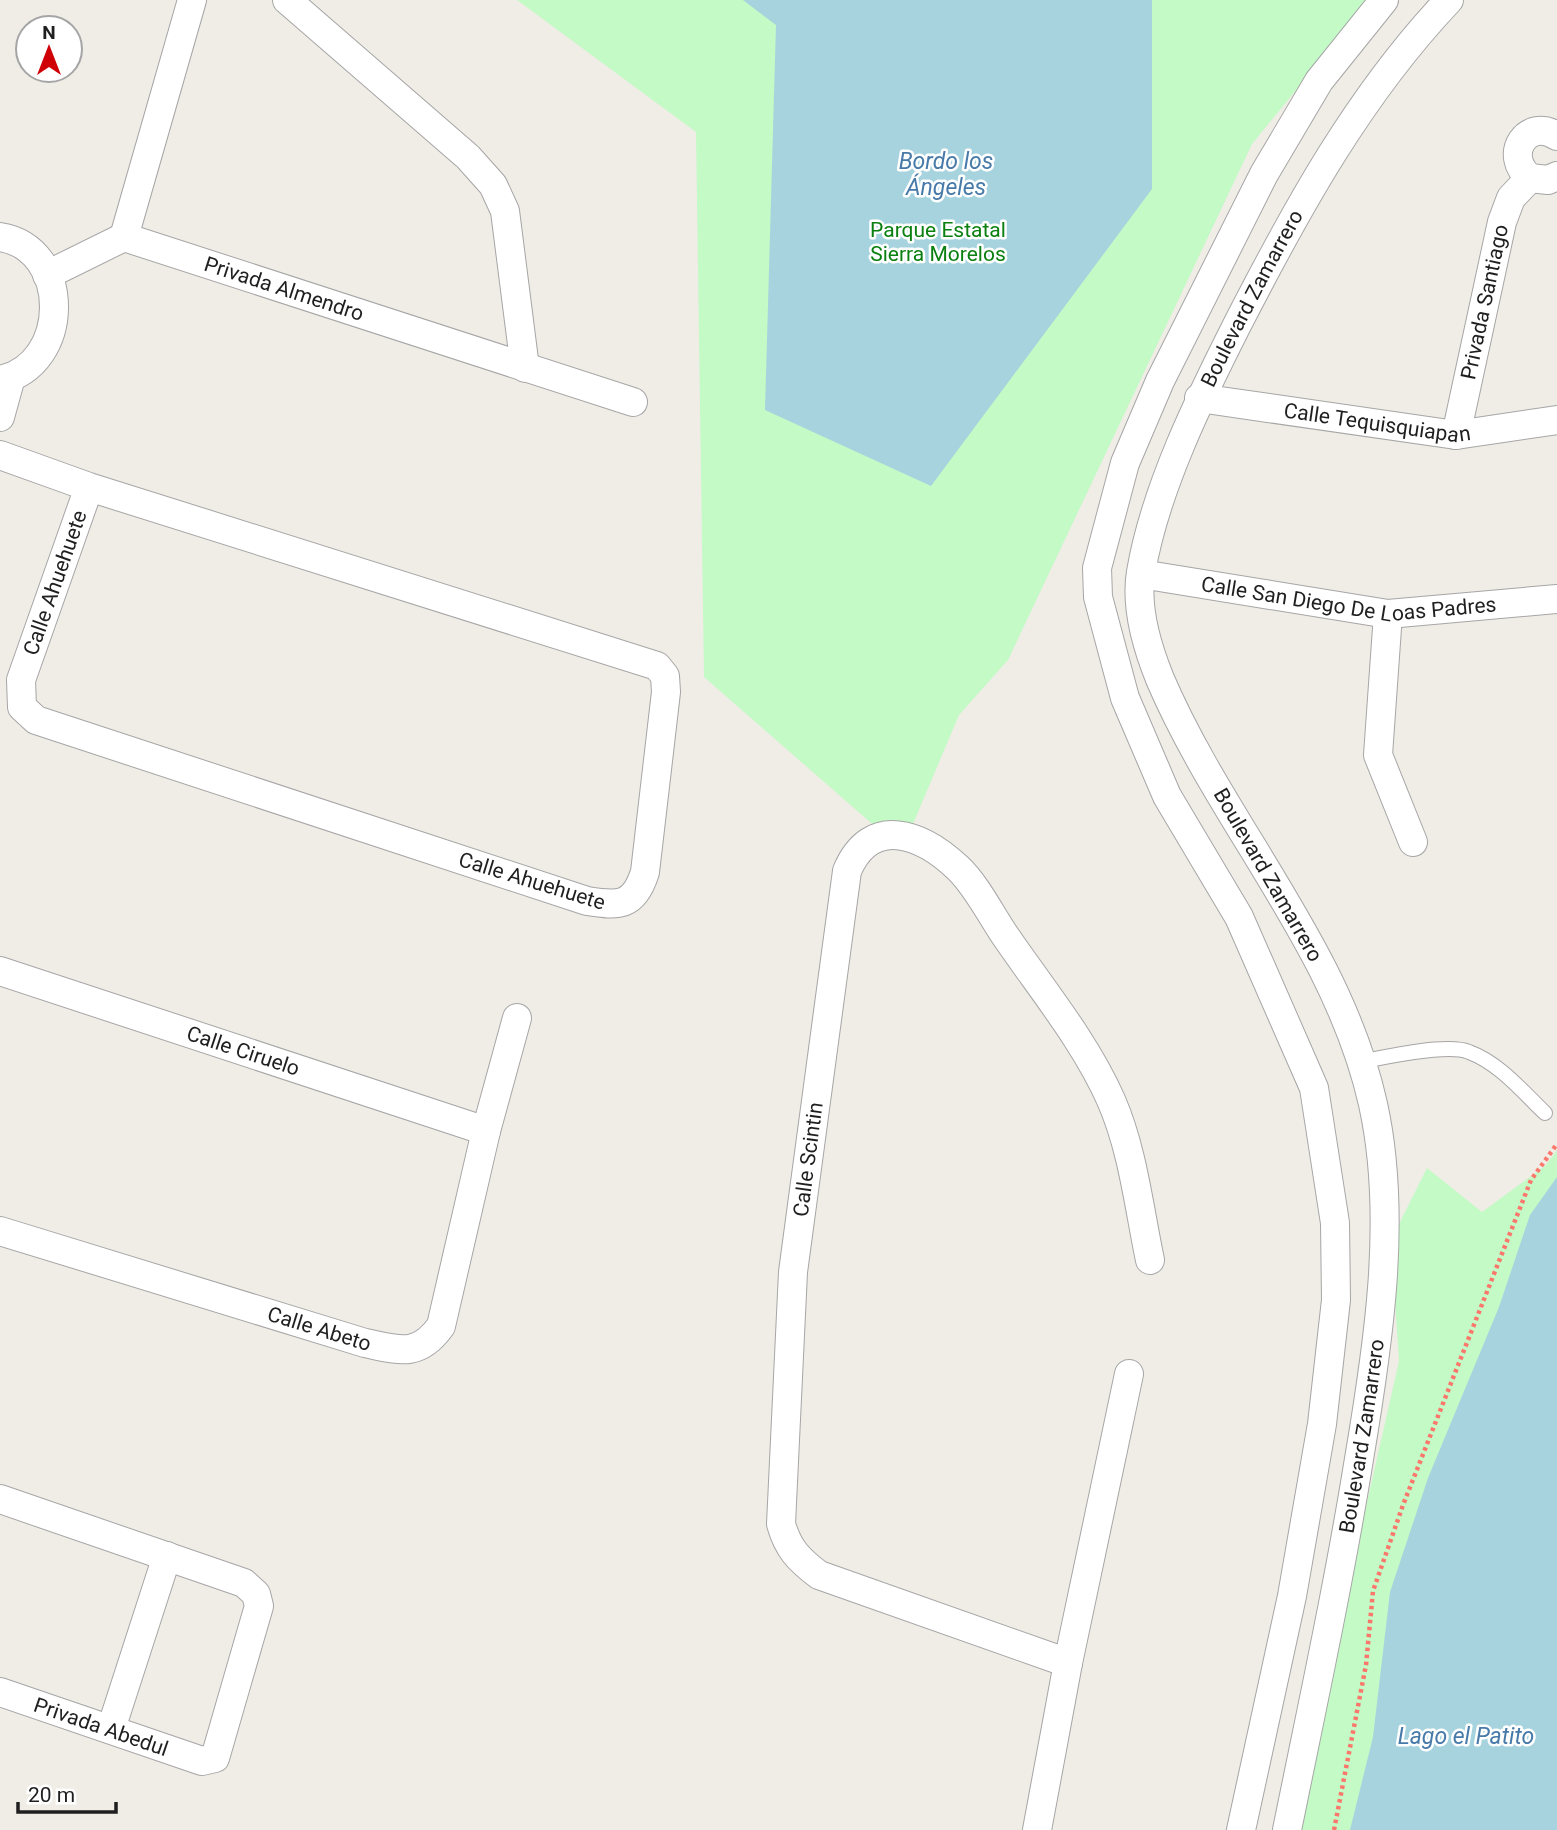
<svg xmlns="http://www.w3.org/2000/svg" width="1557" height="1830" font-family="Roboto,sans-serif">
<rect width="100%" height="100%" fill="#f0ece6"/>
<!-- park -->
<path fill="#c3fac6" d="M517 0H1370L1252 144 1008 660 959 715 902 850 704 677 696 132Z
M1557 1150V1830H1293L1399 1361 1391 1240 1427 1168 1482 1212 1546 1165Z"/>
<!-- water -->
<path fill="#a6d3de" d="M743 0H1152V189L931 486 765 410 776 25Z
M1557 1177V1830H1350L1373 1737 1390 1592 1428 1478 1499 1307 1530 1215Z"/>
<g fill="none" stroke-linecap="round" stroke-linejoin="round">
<defs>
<path id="service" d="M1360 1062C1384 1057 1448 1043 1469 1052 1499 1063 1522 1091 1545 1113"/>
<g id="minor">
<path d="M287 0 468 157 493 185 505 211 525 368"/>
<path d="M1557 136C1527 117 1502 155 1530 178L1548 180 1557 176"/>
<path d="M0 237C72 248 72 365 0 380"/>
<path d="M124 237 192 0"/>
<path id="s1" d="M47 275 124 237 633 402"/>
<path id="s2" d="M1199 398 1456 435 1557 420"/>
<path d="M0 417 11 377"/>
<path id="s3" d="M1456 435 1502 222 1511 198 1530 178"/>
<path id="s4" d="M0 455 89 487 657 666 665 676 666 692 645 872C634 907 619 906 587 901L36 720 22 707 21 680 89 487"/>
<path id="s5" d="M1141 574 1388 614 1557 599"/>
<path d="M1388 614 1378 755 1413 842"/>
<path id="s6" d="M0 971 486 1131"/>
<path id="s7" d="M0 1231 365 1343C399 1350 418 1358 441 1326L486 1131 517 1018"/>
<path d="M0 1499 244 1583 256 1594 259 1606 215 1758 202 1761 0 1692"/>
<path id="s8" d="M1068 1663 819 1575C799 1560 788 1549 781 1524L793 1272 847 871C871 814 922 834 958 868 976 885 990 913 1004 934 1040 987 1085 1041 1111 1100 1133 1150 1139 1208 1150 1260"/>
<path d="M111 1729 167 1556"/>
<path d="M1037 1830 1068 1663 1129 1374"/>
<path d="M1241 1830 1292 1596 1322 1424 1336 1300 1335 1223 1314 1088 1239 917 1167 796 1125 698 1098 597 1097 568 1125 463 1160 381 1264 174 1319 81 1384 0"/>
<path id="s9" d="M1287 1830C1312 1707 1339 1583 1359 1459 1378 1347 1398 1217 1373 1104 1338 947 1222 824 1160 679 1147 647 1135 607 1141 572 1155 489 1200 398 1238 323 1297 208 1359 95 1449 0"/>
</g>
</defs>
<!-- service casing -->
<use href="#service" stroke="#a6a6a6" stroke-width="16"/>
<!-- minor casing -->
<use href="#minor" stroke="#a6a6a6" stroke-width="30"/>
<!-- path -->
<path stroke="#fb776c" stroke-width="4.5" stroke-dasharray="3.5 3.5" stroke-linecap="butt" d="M1334 1830 1366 1665 1373 1591 1403 1505 1531 1180 1557 1144"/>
<!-- service -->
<use href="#service" stroke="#fff" stroke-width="14"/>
<!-- minor -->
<use href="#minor" stroke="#fff" stroke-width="28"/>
</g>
<g text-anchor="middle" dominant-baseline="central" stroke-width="5" stroke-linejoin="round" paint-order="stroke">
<!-- park labels -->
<g font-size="21" fill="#0b8011" stroke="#fff">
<text x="938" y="230">Parque Estatal<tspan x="938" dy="24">Sierra Morelos</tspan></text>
</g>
<!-- street labels -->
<g font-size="21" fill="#1f1f1f" stroke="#fff">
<text stroke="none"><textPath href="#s1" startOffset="254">Privada Almendro</textPath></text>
<text stroke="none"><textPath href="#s9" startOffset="1619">Boulevard Zamarrero</textPath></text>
<text stroke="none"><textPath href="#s3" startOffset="136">Privada Santiago</textPath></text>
<text stroke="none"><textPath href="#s2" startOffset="180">Calle Tequisquiapan</textPath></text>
<text stroke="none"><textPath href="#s4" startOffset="1704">Calle Ahuehuete</textPath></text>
<text stroke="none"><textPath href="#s5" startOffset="210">Calle San Diego De Loas Padres</textPath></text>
<text transform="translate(1268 875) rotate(60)">Boulevard Zamarrero</text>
<text transform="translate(532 881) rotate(17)">Calle Ahuehuete</text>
<text stroke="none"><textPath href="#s6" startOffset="256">Calle Ciruelo</textPath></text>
<text stroke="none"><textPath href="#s8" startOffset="695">Calle Scintin</textPath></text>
<text stroke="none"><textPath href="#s7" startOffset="334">Calle Abeto</textPath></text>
<text stroke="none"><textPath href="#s9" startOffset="401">Boulevard Zamarrero</textPath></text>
<text transform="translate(101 1727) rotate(19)">Privada Abedul</text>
</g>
<!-- water labels -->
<g font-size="23" font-style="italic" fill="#477aa8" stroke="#fff">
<text x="946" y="161">Bordo los<tspan x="946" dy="26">Ángeles</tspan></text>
<text x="1466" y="1736">Lago el Patito</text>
</g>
</g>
<!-- north arrow -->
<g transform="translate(49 49)"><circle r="33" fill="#ffffff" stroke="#a5a5a5" stroke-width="2"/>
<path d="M0-5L12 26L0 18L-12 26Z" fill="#cf0006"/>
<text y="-10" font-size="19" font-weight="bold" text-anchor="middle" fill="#1f1f1f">N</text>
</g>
<!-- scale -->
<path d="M18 1802v10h98v-10" fill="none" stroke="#1f1f1f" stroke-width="3.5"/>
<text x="28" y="1802" font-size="21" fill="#1f1f1f" stroke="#ffffff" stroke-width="5" paint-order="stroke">20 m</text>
</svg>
